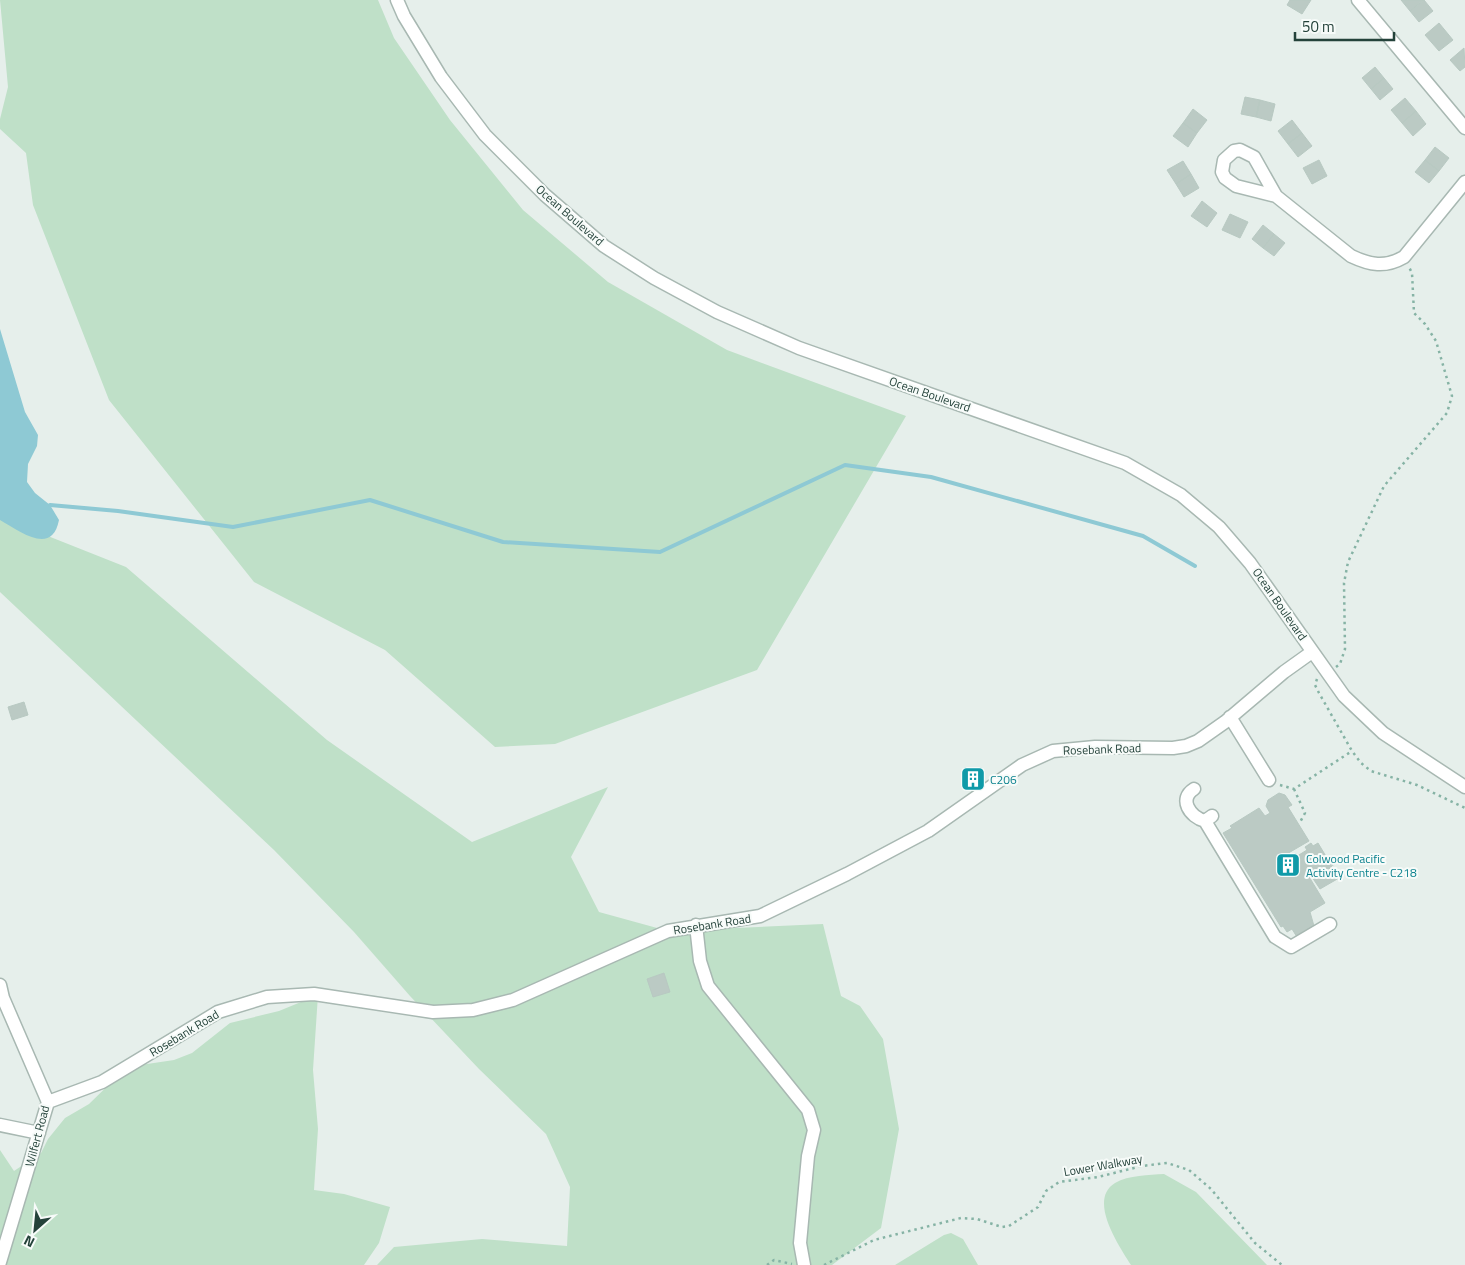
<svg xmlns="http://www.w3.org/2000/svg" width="1465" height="1265" font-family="'Titillium Web',sans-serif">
<rect width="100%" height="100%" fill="#e6efeb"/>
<!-- green -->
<path fill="#bfe0c8" d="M0 0H378L394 38 450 120 523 210 608 282 727 350 906 416 757 670 555 744 495 747 385 650 254 582 109 400 33 205 26 153 0 129V119L8 87Z
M0 517 126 567 327 740 472 842 608 787 571 857 599 912 668 931 823 924 841 996 860 1006 883 1039 899 1129 881 1228 832 1265H377L394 1247 482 1239 567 1246 570 1187 546 1134 479 1069 410 996 354 932 274 850 0 592Z
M318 995 313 1070 318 1129 314 1190 344 1194 390 1207 379 1243 364 1265H0V1150L14 1171 41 1153 48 1139 65 1118 89 1104 127 1067 174 1060 192 1053 230 1023 279 1011Z
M1164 1174 1196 1192 1267 1265H1131C1120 1247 1087 1200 1115 1183 1129 1175 1149 1175 1164 1174Z
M951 1233 963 1239 978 1265H895L944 1235Z"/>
<!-- water -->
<path fill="#8ec9d4" d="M0 329 25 412 38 435 37 446 28 464 27 482 35 493 50 505 59 520C52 556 21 532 0 520Z"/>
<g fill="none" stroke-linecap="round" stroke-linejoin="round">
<!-- stream -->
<path stroke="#8ec9d4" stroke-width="4" d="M50 505 118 511 233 527 370 500 503 542 660 552 845 465 931 477 1143 536 1195 566"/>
</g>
<!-- building -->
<path fill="#bbcac4" stroke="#b8c9c2" d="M1290 0H1311L1302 14 1287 5Z
M1401 0H1423L1410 11Z
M1424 0 1433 11 1419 22 1410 11Z
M1439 23 1453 40 1439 51 1425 35Z
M1464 48 1465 67 1460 71 1450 60Z
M1375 67 1384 78 1371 89 1362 78Z
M1384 78 1393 89 1380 100 1371 89Z
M1245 97 1260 100 1256 117 1241 114Z
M1405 98 1416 111 1402 123 1391 110Z
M1260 100 1275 104 1271 121 1256 117Z
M1193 109 1207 120 1197 133 1183 123Z
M1416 111 1426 124 1413 136 1402 123Z
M1292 120 1302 133 1288 144 1278 131Z
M1183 123 1197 133 1188 147 1173 136Z
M1302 133 1312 146 1298 157 1288 144Z
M1435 147 1449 158 1439 171 1425 160Z
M1319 160 1327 176 1312 184 1303 168Z
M1425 160 1439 171 1429 183 1415 172Z
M1183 161 1191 174 1176 184 1167 170Z
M1191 174 1199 188 1184 197 1176 184Z
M1202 201 1217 213 1207 227 1191 216Z
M1230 214 1248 222 1240 238 1222 230Z
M1263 225 1274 234 1263 248 1252 239Z
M1274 234 1285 243 1274 256 1263 248Z
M24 702 28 715 12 720 8 707Z
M973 774 978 781 973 785 968 778Z
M1279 793 1285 795 1292 805 1288 807 1309 841 1285 855 1289 861 1307 850 1305 847 1311 843 1313 846 1318 843 1327 858 1329 856 1335 864 1331 866 1339 878 1320 889 1310 874 1308 875 1325 903 1310 912 1314 926 1297 937 1292 929 1287 932 1283 926 1281 927 1223 833 1232 828 1230 826 1259 808 1265 816 1270 813 1266 806 1268 800Z
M664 973 670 992 653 997 647 979Z"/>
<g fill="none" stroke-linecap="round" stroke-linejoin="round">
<defs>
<path id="minor" d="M397 0 404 16 441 77 485 135 545 195 604 246 654 278 717 312 799 348 1125 463 1181 495 1219 527 1250 563 1344 696 1383 733 1465 787
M1358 0 1465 128
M1276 196 1236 186 1225 178 1222 172 1224 160 1234 151 1240 150 1254 157 1276 196 1351 256C1370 265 1385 268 1404 257L1465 182
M1230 717 1269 780
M1194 789C1178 799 1190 817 1205 821L1212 816
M1205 821 1275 937 1291 947 1330 924
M696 925 700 961 708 986 808 1110 814 1130 808 1156 800 1243 804 1265
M0 985 3 998 48 1102 0 1262
M48 1102 102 1082 218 1012 267 997 314 994 433 1012 473 1010 513 1000 668 931 760 916 847 874 928 831 1022 765 1053 751 1095 747 1173 748 1186 746 1198 741 1225 722 1284 672 1312 652
M0 1125 39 1133"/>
</defs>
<!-- minor casing -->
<use href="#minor" stroke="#a8b8b2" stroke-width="15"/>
<!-- path -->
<path stroke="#86b3a5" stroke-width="2.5" stroke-dasharray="2.5 4" stroke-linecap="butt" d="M1336 667 1340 664 1345 649 1344 583 1348 562 1384 486 1447 413 1452 396 1436 341 1425 324 1414 313 1412 273 1409 267
M1317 679 1315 685 1319 693 1352 751 1361 763 1371 771 1417 785 1465 808
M1280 785 1294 789 1352 751
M1294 789 1305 813 1299 824
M767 1265 774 1260 792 1264
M824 1265 874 1240 961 1218 977 1219 1002 1227 1009 1226 1038 1207 1046 1191 1059 1182 1098 1177 1142 1166 1167 1163 1189 1170 1211 1189 1255 1243 1282 1265"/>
<!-- minor -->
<use href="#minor" stroke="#fff" stroke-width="12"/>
</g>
<!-- icons -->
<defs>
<symbol id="building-square" viewBox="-11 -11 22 22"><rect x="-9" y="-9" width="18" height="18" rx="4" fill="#0f9aa8" stroke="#f7fbf9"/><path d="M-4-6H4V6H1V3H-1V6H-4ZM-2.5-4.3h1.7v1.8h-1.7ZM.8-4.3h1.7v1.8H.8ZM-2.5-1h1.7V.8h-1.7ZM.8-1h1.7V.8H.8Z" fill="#fff"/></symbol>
</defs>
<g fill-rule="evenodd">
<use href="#building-square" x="959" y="765" width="28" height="28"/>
<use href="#building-square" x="1274" y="851" width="28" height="28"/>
</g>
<g text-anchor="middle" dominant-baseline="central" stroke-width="4" stroke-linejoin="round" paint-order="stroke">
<!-- street labels -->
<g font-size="12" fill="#24423a" stroke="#f7fbf9">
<text transform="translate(570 215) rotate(41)">Ocean Boulevard</text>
<text transform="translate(930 394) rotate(19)">Ocean Boulevard</text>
<text transform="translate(1280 604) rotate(55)">Ocean Boulevard</text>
<text transform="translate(1102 749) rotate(-2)">Rosebank Road</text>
<text transform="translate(712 924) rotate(-9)">Rosebank Road</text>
<text transform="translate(184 1033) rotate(-31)">Rosebank Road</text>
<text transform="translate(37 1136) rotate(-75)">Wilfert Road</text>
<text transform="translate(1103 1165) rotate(-10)">Lower Walkway</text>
</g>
<!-- culture labels -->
<g font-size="12" fill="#0d838f" stroke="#f7fbf9" text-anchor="start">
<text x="990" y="779">C206</text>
<text x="1306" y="858">Colwood Pacific<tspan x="1306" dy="14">Activity Centre - C218</tspan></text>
</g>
</g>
<!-- north arrow -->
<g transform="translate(35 1230) rotate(207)" stroke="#f7fbf9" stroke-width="4" paint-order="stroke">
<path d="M0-4L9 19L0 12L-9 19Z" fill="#24423a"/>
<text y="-8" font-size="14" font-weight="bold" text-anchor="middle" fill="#24423a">N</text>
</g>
<!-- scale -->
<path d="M1295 32v8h99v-8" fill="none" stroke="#24423a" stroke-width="2.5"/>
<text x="1302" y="32" font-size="15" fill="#24423a" stroke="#f7fbf9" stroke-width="4" paint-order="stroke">50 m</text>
</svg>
